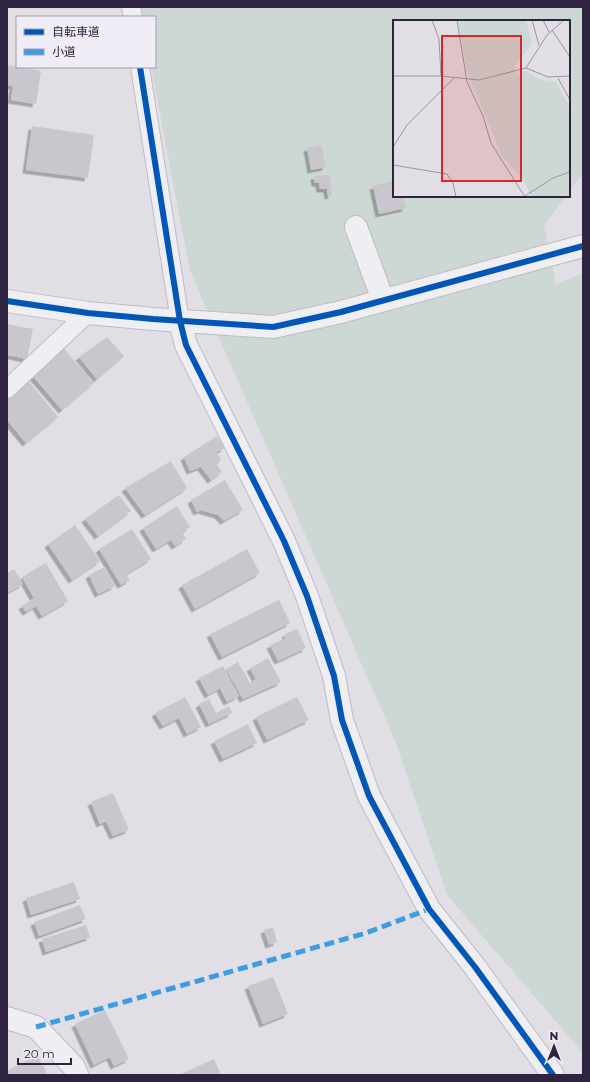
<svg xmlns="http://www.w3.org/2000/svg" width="590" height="1082" font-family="Montserrat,'Noto Sans JP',sans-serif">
<defs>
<filter id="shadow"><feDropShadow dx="-3.5" dy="3.5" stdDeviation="0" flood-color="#0004"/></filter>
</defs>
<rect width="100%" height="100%" fill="#e1dfe5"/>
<!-- green -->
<path fill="#cdd8d4" d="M140 7H583V174L569 192V21H394V196H566L544 225 556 284 583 273V1053L447 895 396 743 190 271 151 67H155V17H142Z"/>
<!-- building -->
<path fill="#c9c6cd" filter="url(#shadow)" d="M7 65 41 71 36 104 11 100 13 86 7 85Z
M32 126 94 135 88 178 26 170Z
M321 145 326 167 311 170 307 148Z
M330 175 332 195 328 196 327 189H320L319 183H315L314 176Z
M394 181V196H403L406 208 379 214 373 186Z
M7 324 33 329 27 359 7 355Z
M107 337 124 356 97 379 79 357Z
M64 349 94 383 62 410 32 375Z
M26 378 58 417 26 443 7 420V393Z
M217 436 225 448 216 452 221 459 217 465 222 472 211 480 201 467 190 471 184 457Z
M171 461 187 488 145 515 125 488Z
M225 480 243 510 224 521 218 515 201 510 197 512 191 500Z
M119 495 131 511 98 536 85 519Z
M177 506 190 527 182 532 186 539 175 546 171 540 156 549 143 528Z
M75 525 100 561 72 580 48 544Z
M132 529 151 559 126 574 130 580 121 585 99 549Z
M247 549 260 573 195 609 182 585Z
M46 563 68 601 42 616 36 606 26 612 22 606 34 598 22 577Z
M105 567 115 586 98 594 89 575Z
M14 569 23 584 7 593V573Z
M279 600 290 623 222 657 210 634Z
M297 629 306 648 278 661 270 645 286 638 285 634Z
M268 658 281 682 243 699 226 669 238 662 250 683 256 679 250 668Z
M223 666 239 696 227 702 220 688 208 695 199 678Z
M185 697 201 727 187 734 179 718 163 726 155 713Z
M297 697 309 720 267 740 256 717Z
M209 699 216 713 229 706 232 713 209 724 199 704Z
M248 724 257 743 223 759 214 741Z
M113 793 129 830 113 836 106 821 100 824 91 802Z
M74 882 80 899 31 915 26 898Z
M80 905 86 919 39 936 34 922Z
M86 925 90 937 46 952 42 939Z
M273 927 277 942 269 945 264 930Z
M273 977 288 1014 263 1024 248 986Z
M105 1010 129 1059 114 1066 110 1057 94 1065 75 1024Z
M37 1055 48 1075H7V1071Z
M214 1059 221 1075H179Z"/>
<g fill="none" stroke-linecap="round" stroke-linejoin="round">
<defs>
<path id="minor" d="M131 7 133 17
M140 67 180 321
M7 389 88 313"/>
<path id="tertiary" d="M356 227 383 300
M7 301 88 313 153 319 273 327 341 312 583 246
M180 321 186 345 284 541 307 596 334 676 342 720 369 796 429 909 475 967 553 1075
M7 1018 36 1027 74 1067 77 1075"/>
</defs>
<!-- minor casing -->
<use href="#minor" stroke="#bebcc3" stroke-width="20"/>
<!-- tertiary casing -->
<use href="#tertiary" stroke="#bebcc3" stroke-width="24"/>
<!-- minor -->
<use href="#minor" stroke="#efeef2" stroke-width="18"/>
<!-- tertiary -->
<use href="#tertiary" stroke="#efeef2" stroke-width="22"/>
<!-- quiet -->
<path stroke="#3d9ce3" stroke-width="5" stroke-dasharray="10 5" stroke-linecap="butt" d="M36 1027 366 933 429 909"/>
<defs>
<path id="cycleway" d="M140 67 180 321 186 345 284 541 307 596 334 676 342 720 369 796 429 909 475 967 553 1075
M7 301 88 313 153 319 273 327 341 312 583 246"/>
</defs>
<!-- cycleway casing -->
<use href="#cycleway" stroke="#efecf6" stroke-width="8"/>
<!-- cycleway -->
<use href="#cycleway" stroke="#0057b8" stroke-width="6"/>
</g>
<!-- overview -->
<g transform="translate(393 20)">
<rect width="177" height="177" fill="#e1dfe5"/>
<path d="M65 0H133L139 24 122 46 123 54 132 51 147 59 163 62 177 87V177H138L131 161 109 136 74 52Z" fill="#cdd8d4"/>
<path fill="none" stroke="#9a94a3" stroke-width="1" d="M39 0 46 19 48 56M64 0 74 62 90 96 98 123 132 177M139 0 146 25M150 0 156 12M159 10 177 37M133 48 154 15 171 0M0 56H48L86 60 133 48 155 57 177 56M165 58 177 80M0 127 14 105 61 58M0 145 54 154 60 163 63 177M132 176 160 158 177 152"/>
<path fill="#d62828" fill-opacity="0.15" stroke="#d62828" stroke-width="2" d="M49 16H128V161H49Z"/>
<rect width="177" height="177" fill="none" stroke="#2f2440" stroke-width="2"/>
</g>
<!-- border -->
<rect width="590" height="1082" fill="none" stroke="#2f2440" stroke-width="16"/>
<!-- legend -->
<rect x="16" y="16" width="140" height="52" fill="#efecf6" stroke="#a29cad"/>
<rect x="24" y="29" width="20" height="6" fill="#0057b8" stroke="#a29cad"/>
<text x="52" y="36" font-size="12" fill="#2f2440">自転車道</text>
<rect x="24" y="49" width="20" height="6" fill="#3d9ce3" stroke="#a29cad"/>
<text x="52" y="56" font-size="12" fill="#2f2440">小道</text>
<!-- north arrow -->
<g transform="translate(554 1046)" stroke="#efecf6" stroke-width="3" paint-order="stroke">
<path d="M0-3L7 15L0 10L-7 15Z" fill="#2f2440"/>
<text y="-6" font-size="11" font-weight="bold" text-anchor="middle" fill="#2f2440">N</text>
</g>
<!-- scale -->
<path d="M18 1058v6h53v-6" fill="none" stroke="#2f2440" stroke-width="2"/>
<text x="24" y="1058" font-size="12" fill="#2f2440" stroke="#efecf6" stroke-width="3" paint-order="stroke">20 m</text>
</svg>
